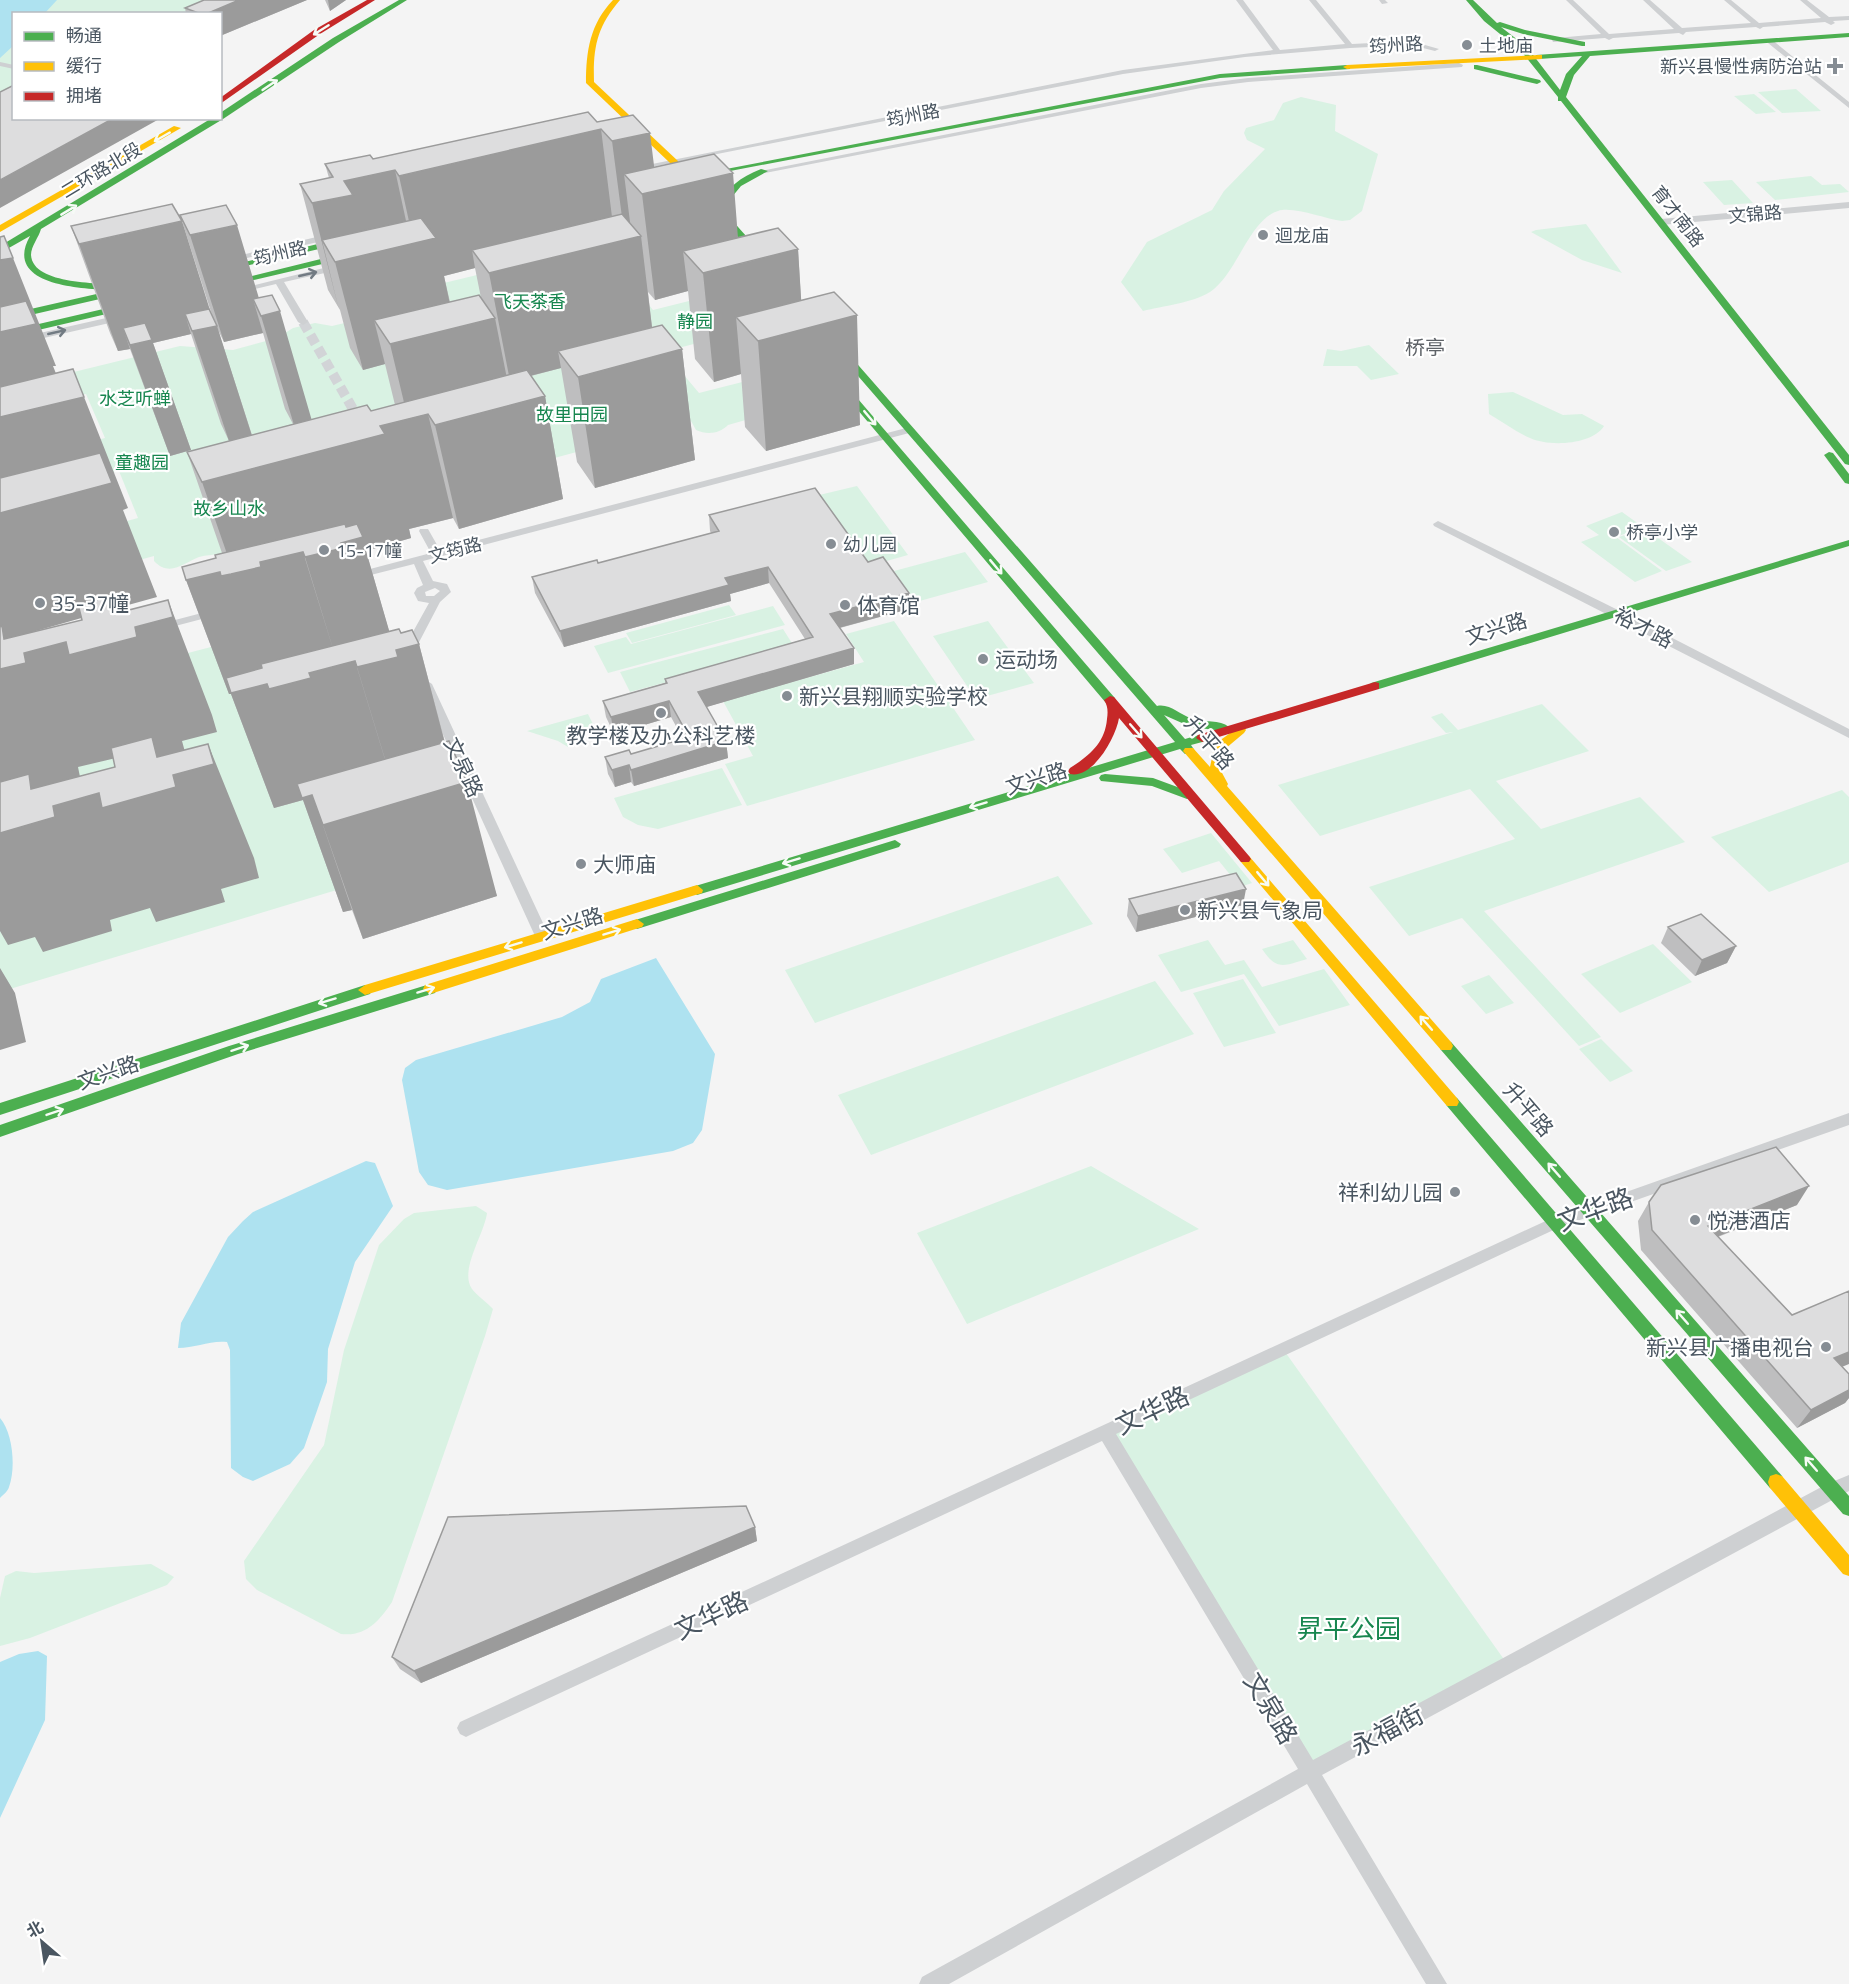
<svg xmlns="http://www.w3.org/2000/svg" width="1849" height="1984" font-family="'Titillium Web','Noto Sans SC',sans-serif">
<rect width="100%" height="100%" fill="#f4f4f4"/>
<!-- green -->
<path fill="#d9f2e3" d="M0 0H212L186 13 14 14 13 104 0 110Z
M1796 89 1821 111 1782 113 1758 92Z
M1754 94 1776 112 1756 114 1734 96Z
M1301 97 1336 105 1335 131 1378 154 1362 211 1350 220 1342 221C1324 219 1294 206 1278 211 1249 220 1237 274 1210 292 1192 303 1163 306 1143 311L1121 282 1147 242 1212 210 1224 191 1265 149 1247 140 1244 133 1246 128 1274 120 1283 103Z
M1811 176 1822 185 1840 184 1849 192 1775 200 1756 182Z
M1732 180 1753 203 1724 205 1703 182Z
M1586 224 1622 273 1582 260 1531 232 1536 230Z
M597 246 637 271 649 305 653 310 697 299 720 337 671 350 668 356 699 393 762 377 788 408 728 425C719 434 707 435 696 430L691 421 547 460 549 464 219 554C213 555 206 555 199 557 185 562 170 578 154 561V556L15 594 2 555 138 518 119 471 0 502V465L105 438 86 394 0 415V390L180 346 233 350 277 338 293 328 315 323 332 326 353 321 386 297Z
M1369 345 1399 374 1371 380 1357 366H1323L1327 349 1341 351Z
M1513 392 1563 415 1582 414 1604 426C1592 445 1549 447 1530 438 1516 432 1503 422 1489 414L1488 394Z
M857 486 908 555 865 567 815 496Z
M1622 512 1643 527 1616 537 1662 571 1635 582 1581 542 1599 535 1586 526Z
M1644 528 1692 562 1666 571 1619 537Z
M965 552 988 582 916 602 894 571Z
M729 605 736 615 632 643 626 633Z
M773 606 785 625 608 673 594 646 626 637 631 644Z
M349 611 449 856 0 992V702Z
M894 621 975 740 747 806 725 764 753 756 723 701 864 662 846 634Z
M988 621 1034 683 976 699 933 636Z
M783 629 795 648 630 692 620 672Z
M1542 704 1589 751 1496 781 1541 829 1640 797 1685 842 1484 911 1601 1037 1579 1046 1462 918 1409 936 1369 887 1515 839 1470 789 1320 836 1278 785 1453 732 1446 733 1431 717 1442 713 1458 730Z
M588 714 596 730 572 737 568 747 558 741 527 731Z
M722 768 742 805 658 829 638 825 623 817 614 798Z
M1842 790 1849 797V862L1769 892 1711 837Z
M1211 833 1252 883 1240 887 1219 861 1182 873 1163 849Z
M1058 876 1093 924 815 1023 785 970Z
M1208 940 1225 965 1244 960 1262 987 1324 969 1350 1005 1279 1026 1244 974 1181 992 1158 955Z
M1293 940 1307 959C1283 966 1277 971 1262 949Z
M1653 944 1692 982 1620 1013 1581 974Z
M1489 975 1514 1003 1486 1014 1461 986Z
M1243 979 1276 1033 1224 1047 1193 993Z
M1155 981 1194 1034 871 1155 838 1095Z
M1601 1039 1633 1071 1610 1082 1579 1049Z
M1091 1166 1199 1229 967 1324 917 1233Z
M476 1206 487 1213C484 1235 459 1270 472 1289 477 1296 487 1302 493 1309L485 1336 392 1602C379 1621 366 1637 341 1634L257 1590 246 1579 244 1561 324 1445 344 1350 379 1245 404 1219 414 1213Z
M1283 1349 1508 1665 1310 1772 1106 1432Z
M151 1564 174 1577 167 1585 30 1638 0 1646V1598L5 1576 16 1571 34 1573Z"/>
<!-- water -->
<path fill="#aee2f0" d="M0 0H57L45 13 14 14 13 46 0 58Z
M656 958 715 1054 702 1130 693 1143 673 1151 447 1190 428 1185 419 1172 402 1080 405 1068 416 1060 562 1017 590 1002 601 979Z
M366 1161 375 1163 393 1206 355 1262 328 1349 327 1382 304 1448 290 1464 253 1481 243 1477 231 1468 230 1350 227 1342C211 1340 195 1348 178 1348L181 1323 228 1237 243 1221 253 1212Z
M0 1418C13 1433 16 1468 9 1487 8 1491 3 1495 0 1498Z
M38 1651 47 1656 45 1720 0 1818V1662L19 1654Z"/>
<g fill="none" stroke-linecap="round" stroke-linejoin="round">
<!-- street-tunnel -->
<path stroke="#d2d4d7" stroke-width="10" stroke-dasharray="10 5" stroke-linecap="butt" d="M303 322 361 423"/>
<!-- street -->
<path fill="#ced0d2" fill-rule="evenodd" d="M1236 0H1243L1280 50 1345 44 1309 0H1316L1352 44 1411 41 1439 49 1435 51 1411 45 1350 48 1245 57 1123 74 636 170 632 168 1123 70 1273 50Z
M1379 0H1385L1388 3 1382 4Z
M1566 0H1573L1609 34 1674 29 1643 0H1650L1682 28 1751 23 1724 0H1731L1759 23 1821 18 1800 0H1807L1829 17 1849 16V20L1833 21 1835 23 1831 25 1825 22 1763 27 1760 29 1756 27 1686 32 1683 35 1679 33 1613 38 1609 40 1605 38 1553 42 1552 40 1556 38 1601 34Z
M1771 39 1849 102V108L1768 43 1767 41Z
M0 62 14 65V69L0 66Z
M1459 63 1463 65 1462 67 1248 82 1201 88 765 173 761 171 1201 84 1248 78Z
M1849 202V208L1661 225 1657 222 1661 219Z
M333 233 336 234V238L229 262 225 259Z
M340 264 343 265V269L284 282 308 322 303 325 298 322 276 284 239 293 235 290Z
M124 314 127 315V319L0 348V342Z
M910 427 915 430 913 432 423 561 433 581 447 584 451 592 440 602 416 648 418 653 416 656H408L404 648 429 603 418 601 414 593 417 588 423 585 414 564 355 579 350 576 351 574 431 553 419 531 420 529H428L440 550ZM435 588 440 591 434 596H426L425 592Z
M1438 521 1622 612 1849 729V738L1434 526 1433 524Z
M217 609 221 610V614L160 630 154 627 156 625Z
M426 680 432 684 549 936 547 939H537L535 936 420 684Z
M1849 1113V1125L1560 1227 1116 1434 1313 1760 1827 1484 1849 1475V1491L1322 1775 1447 1984H1426L1307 1784 949 1984H919L922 1977 1298 1769 1102 1441 472 1734 466 1737 460 1734 457 1728 460 1722 1550 1219Z"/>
<!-- fast -->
<path fill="#4caf50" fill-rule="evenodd" d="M399 0H407L339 42 223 119 41 229C39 237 31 246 31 255 33 286 103 282 124 286L127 291 126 293 0 322V316L114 290C83 289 2 286 30 236L0 253V246L212 118H220V113L333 38Z
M1466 0H1473L1497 23 1500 22 1525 30 1585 42V46H1582L1523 34 1501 27 1527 47 1560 90 1566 74 1582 56 1539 59H1536V55L1849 33V37L1590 56 1574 75 1566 97 1849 455V465L1845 464 1561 101H1558V97L1521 51 1484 21Z
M1347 65H1350V69L1220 78 704 176 700 174 1220 74Z
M1477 65 1540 80 1541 82 1537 84 1474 69V65Z
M761 169 768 171 741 186 722 209 763 255 764 257 760 260 757 259 717 213 716 207C727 188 740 177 761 169Z
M342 238 345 239V243L224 271 220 268Z
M345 253 348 254V258L228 286 224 283Z
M129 303 132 304V308L0 339V333Z
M839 350H845L1157 706C1169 703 1181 715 1192 719 1204 723 1220 719 1229 727L1223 731 1191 727 1164 715 1185 739 1202 734 1208 738 1206 741 1191 745 1195 751 1193 754H1185L1180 749 697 895 691 890 692 887 1175 742 839 354Z
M840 385H846L1114 697 1116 700 1114 703H1106L840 389Z
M1829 452 1833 453 1849 474V484L1845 483 1824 455Z
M1849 540V546L1379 689H1371L1369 686 1371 683Z
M1105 774 1153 778 1191 792 1193 795 1187 799 1152 786 1101 781 1099 778 1101 775Z
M895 840 901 844 899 847 637 929 630 924 632 921Z
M430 984 435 985 437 989 435 993 238 1054 0 1137V1125L229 1046Z
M365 985 370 986 372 990 370 994 0 1115V1103Z
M1446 1041 1451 1042 1849 1496V1516L1843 1514 1441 1050 1439 1046 1441 1042Z
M1452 1096 1457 1098 1782 1476 1784 1482 1782 1488 1776 1490 1770 1488 1447 1106 1445 1102 1447 1098Z"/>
<!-- slow -->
<path fill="#ffc107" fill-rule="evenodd" d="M613 0H620C597 27 593 47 594 82L696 178V182H690L586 83C586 51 590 24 613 0Z
M1539 55H1542V59L1347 69 1343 67 1347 65Z
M174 126 181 128 0 232V225Z
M1240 726 1244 727 1246 730 1244 733 1225 749 1221 771 1228 784 1227 786 1451 1042 1453 1046 1451 1050H1441L1183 751 1185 748H1193L1210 767 1215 744Z
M1245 855 1249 856 1457 1098 1459 1102 1457 1106H1447L1241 862 1239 859Z
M697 885 703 890 702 893 365 995 358 990 365 985Z
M637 919 644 924 642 927 430 994 423 989 425 985Z
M1776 1474 1782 1476 1849 1555V1576L1843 1574 1770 1488 1768 1482 1770 1476Z"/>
<!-- jam -->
<path fill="#c62828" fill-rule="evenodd" d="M367 0H375L320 34 220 104V98L314 30Z
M1375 682 1379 683V689L1202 742 1196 738 1198 735Z
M1110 696 1114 697 1249 856 1251 859 1249 862H1241L1119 718C1116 737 1093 779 1070 774L1068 771 1070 768C1089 756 1105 743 1107 719 1108 712 1108 706 1104 700Z"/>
</g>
<!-- wall -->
<path fill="#bebebf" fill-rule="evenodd" d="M204 0H307L220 36V14H186L185 8Z
M325 0H346L330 11Z
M597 122 654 168 738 238 798 249 801 300 860 425 766 451 745 427 741 374 714 382 695 359 688 291 655 300 648 292 652 327 682 349 695 460 595 488 577 462 561 368 531 376 545 396 563 499 459 529 453 518 409 529 411 538 366 551 389 631 401 633 419 644 445 742 497 896 363 939 352 910 343 912 303 800 274 808 231 694H229L186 580 222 553 187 452 229 441 221 424 191 334 153 343 191 450 170 456 130 349 118 351 110 333 71 226 211 313 212 315 180 215 259 298 311 420 371 411 395 405 385 364 363 370 350 348 340 310 328 290 300 184 329 178 325 164 373 159ZM475 268 481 298 450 302 444 276ZM218 330 224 342 263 333 285 409 293 424 252 435Z
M709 515 868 562 909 609 840 628 854 664 706 707 726 741 728 758 634 786 631 782 615 787 608 774 605 757 631 754 683 739 671 717 614 734 606 717 603 701 665 683V679L805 639 769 583 730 594 731 601 564 647 535 593 532 577 598 563 711 533 710 531Z
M1129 899 1243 905 1136 932 1127 916Z
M1668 927 1736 946 1727 963 1695 976 1661 943Z
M1649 1202 1797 1205 1718 1237 1849 1374V1398L1845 1403 1797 1428 1641 1250 1638 1221Z
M755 1527 757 1541 421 1683 400 1669 392 1657Z"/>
<!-- shaded-wall -->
<path fill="#9b9b9b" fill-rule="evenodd" d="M239 0H307L220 36V14H206Z
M328 0H346L330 11Z
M114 118H161L0 208V180Z
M601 129 614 233 472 250 475 268 444 276 455 328 495 318 512 404 545 396 563 499 459 529 435 425 428 414 453 518 409 529 411 538 366 551 395 651 355 661 390 776 315 802 352 910 343 912 303 800 274 808 231 694H229L186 580 220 572 234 574 202 482 380 426 408 419 390 344 374 320 385 364 363 370 335 262 322 240 339 310 312 203 344 181 395 170 411 244H414L399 176ZM303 552 305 557 338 665Z
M650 133 657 190 733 173 740 264 798 249 803 329 857 315 860 425 766 451 758 341 736 317 741 374 714 382 703 273 683 251 688 291 655 300 642 194 624 174 632 238 641 236 654 344 558 351 561 368 510 381 489 273 625 240 612 141Z
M182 221 215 326H217L252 436 229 441 192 331 185 314 191 334 153 343 191 450 170 456 123 328 130 349 118 351 79 244Z
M237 225 264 315 280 311 312 421 294 425 261 316 253 299 263 333 224 342 190 235Z
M13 258 56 366H53L67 401 84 397 128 508 123 510 157 597 121 607 134 638 135 627 168 600 212 715 217 732 182 741 185 752 173 775 208 744 254 858 259 878 221 889 225 902 156 922 150 908 110 920 112 931 43 952 35 937 8 945 0 931V260ZM120 607 121 612 24 653 8 639ZM116 758 171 789 99 793 53 806 80 777 78 767Z
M682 349 695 460 595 488 578 377Z
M768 567 769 583 730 594 731 601 564 647 560 631 725 578Z
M909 593V609L831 630 830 614Z
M419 644 449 759 392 782 357 667 396 650Z
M854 648V664L700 709 698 692Z
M669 701 671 717 614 734 611 717Z
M726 741 728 758 634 786 631 770Z
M629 765 631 782 615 787 612 770Z
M467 782 497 896 363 939 323 825Z
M1246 889 1243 905 1136 932 1138 916Z
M1736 946 1727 963 1695 976 1702 960Z
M0 968 15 993 26 1042 0 1050Z
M1809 1186 1797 1205 1696 1245 1708 1226Z
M1849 1352V1364L1820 1376 1834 1358Z
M1849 1390V1398L1845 1403 1797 1428 1811 1410Z
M755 1527 757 1541 421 1683 414 1671Z"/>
<!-- building -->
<path fill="#ddddde" stroke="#9b9b9b" stroke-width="1.5" d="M204 0H239L206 14H201L185 8Z
M14 85V118H114L0 180V92Z
M588 112 597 122 633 115 650 133 612 141 601 129 399 176 395 170 344 181 353 195 312 203 300 184 333 177 325 164 370 155 373 159Z
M714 154 733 173 642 194 624 174Z
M172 204 182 221 79 244 71 226Z
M226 205 237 225 190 235 180 215Z
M622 214 641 236 489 273 472 250Z
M421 218 436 238 335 262 322 240Z
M778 228 798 249 703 273 683 251Z
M4 236 13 258 0 260V237Z
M834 292 857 315 758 341 736 317Z
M272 295 280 311 261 316 253 299Z
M479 295 495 318 390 344 374 320Z
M26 301 36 324 0 332V307Z
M209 309 217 326 192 331 185 314Z
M145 323 152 340 130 345 123 328Z
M662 325 682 349 578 377 558 351Z
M73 369 84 397 0 417V387Z
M527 370 545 396 435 425 428 414 380 426 385 434 202 482 187 452 367 405 371 411Z
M100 453 112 483 0 513V478Z
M815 488 868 562 883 557 909 593 830 614 854 648 698 692 726 741 631 770 629 765 612 770 605 757 629 750 631 754 689 737 669 701 611 717 603 701 667 683 665 679 813 637 768 567 725 578 729 585 560 631 532 577 597 560 598 563 719 531 709 515Z
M345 524 346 527 357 524 363 537 341 543 343 548 305 557 303 552 260 562 261 567 231 574 221 576 220 572 186 580 182 567 216 558 215 555Z
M116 595 121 612 168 600 173 617 135 627 137 637 69 655 66 642 24 653 26 663 0 669V627L2 626 4 639 82 620 78 604Z
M399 629 401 633 412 630 419 644 396 650 398 657 357 667 355 661 309 673 311 678 269 689 267 684 231 693 226 678 262 668 261 664Z
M152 737 157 757 208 744 214 764 173 775 176 787 102 808 99 793 53 806 55 817 0 833V782L29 774 31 789 115 767 111 748Z
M449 741 467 782 323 825 312 795 302 798 297 784Z
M1236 873 1246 889 1138 916 1129 899Z
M1701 914 1736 946 1702 960 1668 927Z
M1776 1147 1809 1186 1708 1226 1792 1315 1849 1291V1352L1834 1358 1849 1374V1390L1811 1410 1652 1230 1649 1202 1661 1185Z
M746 1506 755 1527 414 1671 392 1657 448 1517Z"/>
<!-- one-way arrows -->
<defs><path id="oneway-shaft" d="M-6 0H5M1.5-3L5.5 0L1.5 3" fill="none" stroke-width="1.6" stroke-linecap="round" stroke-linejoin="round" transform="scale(1.5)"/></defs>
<g stroke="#f6fbf6">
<use href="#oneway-shaft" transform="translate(321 30) rotate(148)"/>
<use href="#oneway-shaft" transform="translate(270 85) rotate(-34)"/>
<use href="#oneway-shaft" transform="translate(162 137) rotate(150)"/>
<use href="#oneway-shaft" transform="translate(69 210) rotate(-31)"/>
<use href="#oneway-shaft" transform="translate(870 418) rotate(50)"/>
<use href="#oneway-shaft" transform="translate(996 567) rotate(50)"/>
<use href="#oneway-shaft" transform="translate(1136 731) rotate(49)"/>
<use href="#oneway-shaft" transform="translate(978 805) rotate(163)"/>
<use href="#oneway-shaft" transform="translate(791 861) rotate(163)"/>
<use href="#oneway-shaft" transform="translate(1263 879) rotate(50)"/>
<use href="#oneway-shaft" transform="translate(612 932) rotate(-17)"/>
<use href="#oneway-shaft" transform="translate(513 945) rotate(163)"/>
<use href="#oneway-shaft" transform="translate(426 990) rotate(-17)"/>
<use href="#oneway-shaft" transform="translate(327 1001) rotate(163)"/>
<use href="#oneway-shaft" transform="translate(1426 1023) rotate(-131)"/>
<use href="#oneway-shaft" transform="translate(240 1048) rotate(-18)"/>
<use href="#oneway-shaft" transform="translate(55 1112) rotate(-19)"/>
<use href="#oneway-shaft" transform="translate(1554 1170) rotate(-131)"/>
<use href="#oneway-shaft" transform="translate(1682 1317) rotate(-131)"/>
<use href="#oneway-shaft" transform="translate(1811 1464) rotate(-131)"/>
</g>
<g stroke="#727b83">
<use href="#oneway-shaft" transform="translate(308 274) rotate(-13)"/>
<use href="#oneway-shaft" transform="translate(57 332) rotate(-13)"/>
</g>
<!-- markers -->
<g fill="#868d94" stroke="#fff" stroke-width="2">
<circle cx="1467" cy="45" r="6"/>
<path d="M1832 57h6v6h6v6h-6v6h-6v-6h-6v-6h6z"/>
<circle cx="1263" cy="235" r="6"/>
<circle cx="1614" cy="532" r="6"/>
<circle cx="831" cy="544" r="6"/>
<circle cx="324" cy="550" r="6"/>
<circle cx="40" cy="603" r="6"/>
<circle cx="845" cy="605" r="6"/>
<circle cx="983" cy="659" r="6"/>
<circle cx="787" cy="696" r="6"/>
<circle cx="661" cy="713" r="6"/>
<circle cx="581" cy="864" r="6"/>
<circle cx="1185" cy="910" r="6"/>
<circle cx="1455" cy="1192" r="6"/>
<circle cx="1695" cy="1220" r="6"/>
<circle cx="1826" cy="1347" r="6"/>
</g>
<g text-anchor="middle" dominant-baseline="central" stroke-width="4.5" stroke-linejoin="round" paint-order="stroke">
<!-- far-street labels -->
<g font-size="18" fill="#4a5661" stroke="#fff">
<text transform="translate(1396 45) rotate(-4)">筠州路</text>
<text transform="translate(913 115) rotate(-11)">筠州路</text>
<text transform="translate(101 170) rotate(-31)">二环路北段</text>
<text transform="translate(1755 214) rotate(-5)">文锦路</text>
<text transform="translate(1678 216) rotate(52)">育才南路</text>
<text transform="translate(280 253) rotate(-13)">筠州路</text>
<text transform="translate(455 550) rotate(-15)">文筠路</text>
</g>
<!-- far-poi labels -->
<g font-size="18" fill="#4a5661" stroke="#fff" text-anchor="start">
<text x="1479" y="45">土地庙</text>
<text x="1822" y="66" text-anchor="end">新兴县慢性病防治站</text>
<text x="1275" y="235">迴龙庙</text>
<text x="1626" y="532">桥亭小学</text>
<text x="843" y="544">幼儿园</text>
<text x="336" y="550">15-17幢</text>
</g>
<!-- far-park labels -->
<g font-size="18" fill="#17864f" stroke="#fff">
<text x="530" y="301">飞天茶香</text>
<text x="695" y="321">静园</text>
<text x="135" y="398">水芝听蝉</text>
<text x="572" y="414">故里田园</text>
<text x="142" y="462">童趣园</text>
<text x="229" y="508">故乡山水</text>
</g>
<!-- far-quarter labels -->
<g font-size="20" fill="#5f6368" stroke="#fff">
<text x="1425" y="347">桥亭</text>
</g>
<!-- poi labels -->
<g font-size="21" fill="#4a5661" stroke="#fff" text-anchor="start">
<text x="52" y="603">35-37幢</text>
<text x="857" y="605">体育馆</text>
<text x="995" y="659">运动场</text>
<text x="799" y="696">新兴县翔顺实验学校</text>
<text x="661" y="735" text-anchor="middle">教学楼及办公科艺楼</text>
<text x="593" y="864">大师庙</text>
<text x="1197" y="910">新兴县气象局</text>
<text x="1443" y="1192" text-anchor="end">祥利幼儿园</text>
<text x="1707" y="1220">悦港酒店</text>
<text x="1814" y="1347" text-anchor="end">新兴县广播电视台</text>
</g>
<!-- street labels -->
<g font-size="21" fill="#4a5661" stroke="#fff">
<text transform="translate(1644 627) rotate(27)">裕才路</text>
<text transform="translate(1496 628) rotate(-17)">文兴路</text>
<text transform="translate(1210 742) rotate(49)">升平路</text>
<text transform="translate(464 767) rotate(65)">文泉路</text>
<text transform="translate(1036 778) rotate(-17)">文兴路</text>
<text transform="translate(572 923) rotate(-17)">文兴路</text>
<text transform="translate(108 1072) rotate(-19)">文兴路</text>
<text transform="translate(1529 1109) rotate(49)">升平路</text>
</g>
<!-- near-street labels -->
<g font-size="26" fill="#4a5661" stroke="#fff">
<text transform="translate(1595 1209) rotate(-20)">文华路</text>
<text transform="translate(1152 1410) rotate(-25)">文华路</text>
<text transform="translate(711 1615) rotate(-25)">文华路</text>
<text transform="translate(1271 1708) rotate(59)">文泉路</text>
<text transform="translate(1387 1730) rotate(-28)">永福街</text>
</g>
<!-- near-park labels -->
<g font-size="26" fill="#17864f" stroke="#fff">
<text x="1349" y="1628">昇平公园</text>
</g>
</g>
<!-- legend -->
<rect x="12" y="12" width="210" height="108" fill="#ffffff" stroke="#b7bbc0" stroke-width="1.5"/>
<rect x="24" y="32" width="30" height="9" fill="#4caf50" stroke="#b7bbc0" stroke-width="1.5"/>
<text x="66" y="42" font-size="18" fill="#4a5661">畅通</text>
<rect x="24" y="62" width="30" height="9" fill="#ffc107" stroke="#b7bbc0" stroke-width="1.5"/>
<text x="66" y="72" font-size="18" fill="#4a5661">缓行</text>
<rect x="24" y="92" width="30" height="9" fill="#c62828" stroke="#b7bbc0" stroke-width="1.5"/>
<text x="66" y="102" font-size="18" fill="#4a5661">拥堵</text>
<!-- north arrow -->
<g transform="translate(42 1942) rotate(331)" stroke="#ffffff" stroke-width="4.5" paint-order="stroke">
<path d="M0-4.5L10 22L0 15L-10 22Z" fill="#4a5661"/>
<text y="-9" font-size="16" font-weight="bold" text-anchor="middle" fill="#4a5661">北</text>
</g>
</svg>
